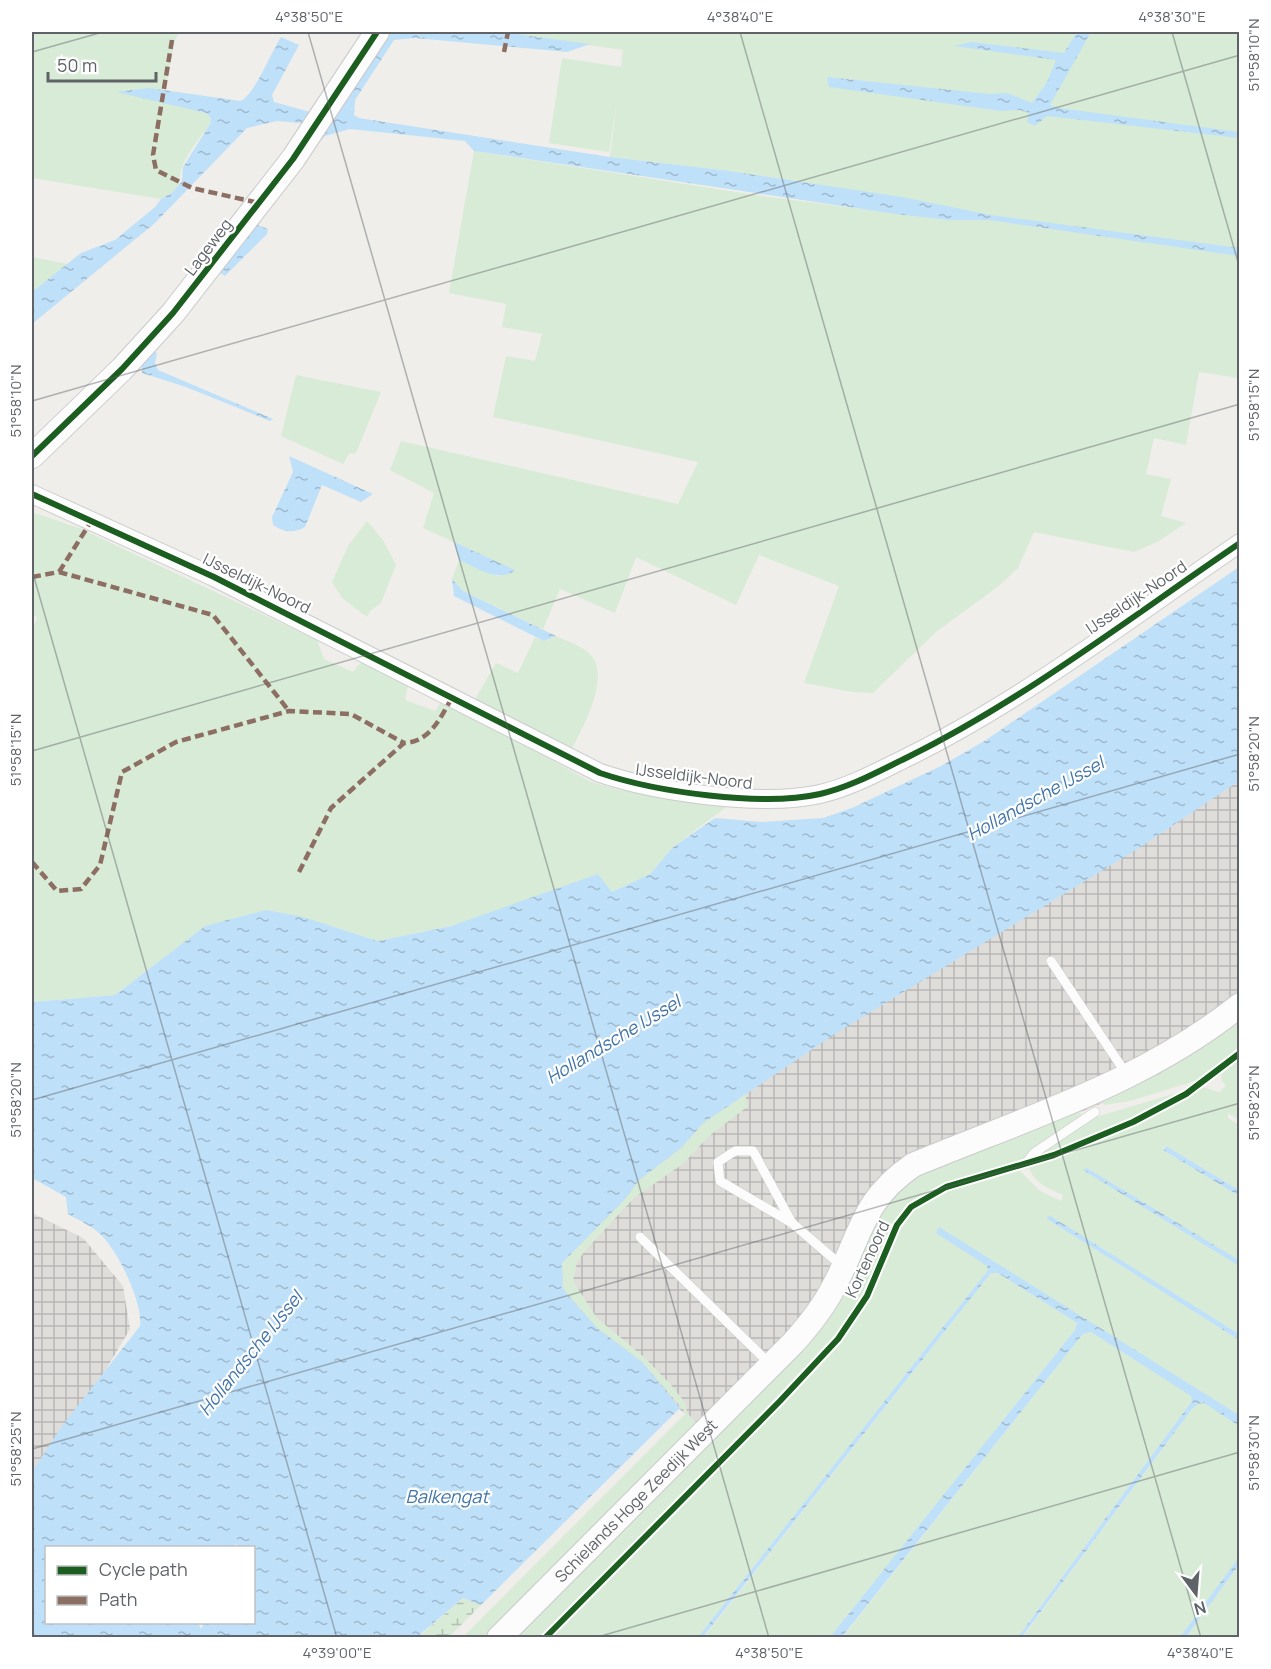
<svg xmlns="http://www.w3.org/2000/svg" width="1271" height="1669" font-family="Manrope,sans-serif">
<defs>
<pattern id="industrial-grid" width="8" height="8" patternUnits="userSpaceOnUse" patternTransform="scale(1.5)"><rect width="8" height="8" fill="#dfddda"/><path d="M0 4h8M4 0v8" fill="none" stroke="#b8b7b5"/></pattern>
<pattern id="wetland-marsh" width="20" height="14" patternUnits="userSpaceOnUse" patternTransform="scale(1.5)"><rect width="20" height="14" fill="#d8ebd6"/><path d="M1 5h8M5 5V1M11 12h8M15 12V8" fill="none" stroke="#b2c2b1"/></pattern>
<pattern id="water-ripples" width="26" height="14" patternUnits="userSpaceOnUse" patternTransform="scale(1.5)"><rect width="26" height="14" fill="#bfe0f9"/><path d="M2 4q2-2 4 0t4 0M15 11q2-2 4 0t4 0" fill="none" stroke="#9eb9cd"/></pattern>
</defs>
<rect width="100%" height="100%" fill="#efeeea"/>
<!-- industrial -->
<path fill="url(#industrial-grid)" d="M1239 771V1019L1188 1061 1108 1101 908 1181 715 1438 524 1283 668 1136Z
M32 1213 83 1238 123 1286 130 1329 32 1494Z"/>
<!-- grass -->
<path fill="#d8ebd6" d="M32 32H180L175 40 163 102 206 113 211 118 210 124C201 137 189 150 183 165 175 185 186 186 161 199L32 178Z
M500 32H1239V378L1199 372 1186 445 1154 438 1146 474 1171 479 1161 516 1186 523 1159 541 1134 552 1034 532 1018 568 1000 585 936 632 873 693 852 692 804 683 839 586 759 555 736 605 636 557 615 613 560 589 543 629 463 591 452 579 459 560 497 576 515 570 423 528 434 493 390 470 401 441 678 504 698 462 493 417 506 356 535 361 542 334 502 327 506 304 449 293 474 151 755 195 947 220 961 218 722 170 610 157 617 101 609 152 549 143 562 58 621 67 623 50Z
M32 257 68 264 32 292Z
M296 375 381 392 356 453 349 454 343 464 281 436Z
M32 512 79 528 317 640 324 659 353 672 361 662 408 686 405 700 435 711 443 699 591 782 619 790 729 805 673 847 650 874 612 892 378 941 332 926H205L115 995 32 1002V631L37 617 32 614Z
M367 521 383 540 396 565 381 603 370 611 367 617 342 598 332 582 348 546Z
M556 636C569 642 589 648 595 661 606 685 582 730 571 750L475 699 496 663 518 673 535 637 544 641Z
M1239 1020V1050L1205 1078 1130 1101 1104 1105 1103 1101 1165 1071Z
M1239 1057V1120L1228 1113V1118L1239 1125V1190L1166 1146 1163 1147 1164 1150 1239 1196V1260L1087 1168 1084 1170 1239 1266V1334L1052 1217 1047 1219 1239 1340V1415L939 1228 988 1266V1270L698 1637 550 1638 783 1404 841 1342 870 1296 905 1218 927 1201 952 1190 1019 1170 1040 1191 1061 1201 1063 1195C1049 1189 1032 1182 1029 1167L1097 1141 1202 1087 1219 1092 1226 1086 1222 1081 1221 1075Z
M1183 1091 1129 1120 1037 1157 1093 1118Z
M745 1094 748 1106 708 1137 684 1163 634 1198 584 1252 577 1262 573 1281 597 1318 644 1357 671 1385 686 1404 687 1413 700 1426 489 1637 462 1638 686 1413 642 1362 597 1328 563 1289 562 1263 625 1199 639 1180 681 1148 703 1123Z
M1080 1109 1081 1116 1072 1125 1032 1149 1020 1163 951 1182 923 1195 904 1208 854 1312 818 1357 539 1637 508 1638 799 1348 869 1225 906 1178Z
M991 1273H998L1077 1323 1075 1330 830 1637 703 1638Z
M1091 1332 1192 1396V1401L1018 1637 842 1638 1083 1334Z
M1204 1403 1239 1426V1557L1180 1637 1022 1638 1192 1409 1198 1404Z
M1239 1565V1637H1186Z"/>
<!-- wetland -->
<path fill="url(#wetland-marsh)" d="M463 1598 481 1605 449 1637 417 1638Z"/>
<!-- water -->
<path fill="url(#water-ripples)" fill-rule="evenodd" d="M381 32H500L590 44 567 52 415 38 394 40 355 100 354 115 359 118 610 157 722 170 902 197 991 215 1239 248V256L989 220H947L896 214 474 151 465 141 350 129 325 136 307 156 320 125 277 121 247 128 155 223 32 324V292L81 253 115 240 155 207 161 199 173 192 182 181 183 167 210 124 211 118 206 113 116 92 149 88 241 101C256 92 270 54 281 37L299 45 272 95 274 102 310 112Z
M1077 32H1091L1050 105 1059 108 1239 132V138L1047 116 1035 126 1027 122 1029 113 1020 110 1001 111 829 87 827 77 990 94 1007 93 1032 103 1047 82 1056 60 954 46 971 42 1064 53Z
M255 224 268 229 267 234 225 276 219 272Z
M153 351 157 353 155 363 158 370 273 419 270 421 186 387 142 373V362Z
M289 456 373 494 361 502 322 485 305 527C292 534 285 532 273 525L272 517 293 472Z
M454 542 515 570C499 584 475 567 459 560Z
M1239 567V781L1139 848 838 1032 703 1123 681 1148 639 1180 625 1199 562 1263 563 1289 597 1328 642 1362 680 1408 481 1605 463 1598 417 1637H32V1472L62 1426 140 1326C143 1303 118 1250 100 1234 92 1226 78 1220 68 1214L66 1197 32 1178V1002L115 995 205 926 266 910 303 917 378 941 451 926 598 874 612 892 650 874 673 847 715 818 761 822 823 818 852 808 941 766 986 740ZM236 1544 240 1547 254 1548V1622L204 1623 201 1629 198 1622H46V1548H233Z
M452 579 463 591 556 636 544 641 454 596Z
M1166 1146 1239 1190V1196L1163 1150Z
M1087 1168 1239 1260V1266L1083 1170Z
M1049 1215 1239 1334V1340L1047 1219Z
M939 1227 1239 1415V1426L1204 1403 1198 1404 1192 1409 1022 1637H1018L1192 1401 1191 1396 1091 1332 1083 1334 842 1637H830L1075 1330 1077 1323 998 1273H991L703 1637H698L988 1270 987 1266 936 1233Z
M1239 1557V1565L1186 1637H1180Z"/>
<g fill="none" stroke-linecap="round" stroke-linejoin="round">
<defs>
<path id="lane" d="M1051 961 1127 1075
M1025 1164 1034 1153 1095 1112
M792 1223 753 1151H735L718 1162 720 1181 792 1223 842 1266
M640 1237 771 1365"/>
<path id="street" d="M32 494 214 577 600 773C656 792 762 807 820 794 851 787 879 771 908 757 1025 699 1131 617 1240 543"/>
<g id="secondary">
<path d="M32 456 122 369 173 313 293 159 377 32"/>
<path id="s1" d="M499 1638 794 1342C809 1325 824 1307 834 1286 862 1234 861 1201 913 1165 1026 1118 1143 1083 1240 1005"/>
</g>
</defs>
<!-- lane casing -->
<use href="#lane" stroke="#cbcccc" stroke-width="10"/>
<!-- street casing -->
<use href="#street" stroke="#cbcccc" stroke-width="20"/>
<!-- secondary casing -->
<use href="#secondary" stroke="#cacacb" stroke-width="26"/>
<!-- lane -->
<use href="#lane" stroke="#fdfcfc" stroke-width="9"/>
<!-- street -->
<use href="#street" stroke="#fdfcfc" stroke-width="18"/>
<!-- secondary -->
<use href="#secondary" stroke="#fdfcfc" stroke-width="24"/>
<!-- quiet -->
<path stroke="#8d6e63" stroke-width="4.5" stroke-dasharray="9 4.5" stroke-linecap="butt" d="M172 40 153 155 156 170 192 188 259 203
M504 52 508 32
M59 572 92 520
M32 577 59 572 213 615 289 711
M32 862 57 891 81 889 100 865 122 772 176 742 289 711 351 714 404 743
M299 872 331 808 404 743C431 742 441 716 453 696"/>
<defs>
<path id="cycleway" d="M32 456 122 369 173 313 293 159 377 32
M32 494 214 577 600 773C656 792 762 807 820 794 851 787 879 771 908 757 1025 699 1131 617 1240 543
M545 1638 780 1401 838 1339 867 1296 897 1225 911 1207 946 1187 1054 1155 1133 1122 1186 1094 1240 1053"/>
</defs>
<!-- cycleway casing -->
<use href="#cycleway" stroke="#fff" stroke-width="10"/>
<!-- cycleway -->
<use href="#cycleway" stroke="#1b5e20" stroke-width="6"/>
</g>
<!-- ticks -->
<path fill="none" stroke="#5f6368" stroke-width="1.5" stroke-opacity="0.45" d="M308 32 769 1638M740 32 1201 1638M1172 32 1240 269M32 52 103 32M32 401 1240 55M32 570 337 1638M32 751 1240 404M32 1100 1240 754M32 1449 1240 1103M594 1638 1240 1452"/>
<g text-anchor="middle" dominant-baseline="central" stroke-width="4.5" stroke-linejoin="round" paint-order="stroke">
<!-- street labels -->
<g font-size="16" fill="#5f6368" stroke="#fff">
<text transform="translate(208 247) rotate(-53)">Lageweg</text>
<text transform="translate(257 583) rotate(26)">IJsseldijk-Noord</text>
<text transform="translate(1136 597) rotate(-34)">IJsseldijk-Noord</text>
<text transform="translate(694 776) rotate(7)">IJsseldijk-Noord</text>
<text transform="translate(867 1259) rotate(-65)">Kortenoord</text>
<text stroke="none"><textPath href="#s1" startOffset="194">Schielands Hoge Zeedijk West</textPath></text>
</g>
<!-- water labels -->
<g font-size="18" font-style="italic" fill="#4174aa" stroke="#fff">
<text transform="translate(1035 798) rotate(-29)">Hollandsche IJssel</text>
<text transform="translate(613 1039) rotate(-31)">Hollandsche IJssel</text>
<text transform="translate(250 1353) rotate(-51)">Hollandsche IJssel</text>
<text x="447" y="1496">Balkengat</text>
</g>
</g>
<!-- border -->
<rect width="1271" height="1669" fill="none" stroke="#ffffff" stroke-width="66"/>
<!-- legend -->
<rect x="45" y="1546" width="210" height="78" fill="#ffffff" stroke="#bfc1c3" stroke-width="1.5"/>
<rect x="57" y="1566" width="30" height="9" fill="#1b5e20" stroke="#bfc1c3" stroke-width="1.5"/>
<text x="99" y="1576" font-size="18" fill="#5f6368">Cycle path</text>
<rect x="57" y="1596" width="30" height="9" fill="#8d6e63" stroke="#bfc1c3" stroke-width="1.5"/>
<text x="99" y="1606" font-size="18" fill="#5f6368">Path</text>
<!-- north arrow -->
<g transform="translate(1196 1594) rotate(164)" stroke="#ffffff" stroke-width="4.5" paint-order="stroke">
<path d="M0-4.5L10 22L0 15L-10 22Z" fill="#5f6368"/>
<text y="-9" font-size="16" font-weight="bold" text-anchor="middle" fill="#5f6368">N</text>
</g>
<!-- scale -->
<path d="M48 72v9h108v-9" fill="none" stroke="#5f6368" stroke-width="3"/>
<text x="57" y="72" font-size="18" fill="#5f6368" stroke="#ffffff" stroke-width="4.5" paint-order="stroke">50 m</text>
<rect x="33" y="33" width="1205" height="1603" fill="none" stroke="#5f6368" stroke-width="2"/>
<g font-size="15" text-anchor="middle" fill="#5f6368">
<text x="309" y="22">4°38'50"E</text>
<text x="740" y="22">4°38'40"E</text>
<text x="1172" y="22">4°38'30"E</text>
<text transform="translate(1254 55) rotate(-90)" y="5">51°58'10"N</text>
<text transform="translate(16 401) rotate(-90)" y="5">51°58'10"N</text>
<text transform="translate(1254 405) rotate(-90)" y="5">51°58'15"N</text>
<text transform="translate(16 750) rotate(-90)" y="5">51°58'15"N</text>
<text transform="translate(1254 754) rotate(-90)" y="5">51°58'20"N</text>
<text transform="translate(16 1100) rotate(-90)" y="5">51°58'20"N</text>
<text transform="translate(1254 1103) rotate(-90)" y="5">51°58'25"N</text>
<text transform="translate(16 1449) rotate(-90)" y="5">51°58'25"N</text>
<text transform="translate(1254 1453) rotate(-90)" y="5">51°58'30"N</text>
<text x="337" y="1658">4°39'00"E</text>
<text x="769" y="1658">4°38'50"E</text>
<text x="1200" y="1658">4°38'40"E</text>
</g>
</svg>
